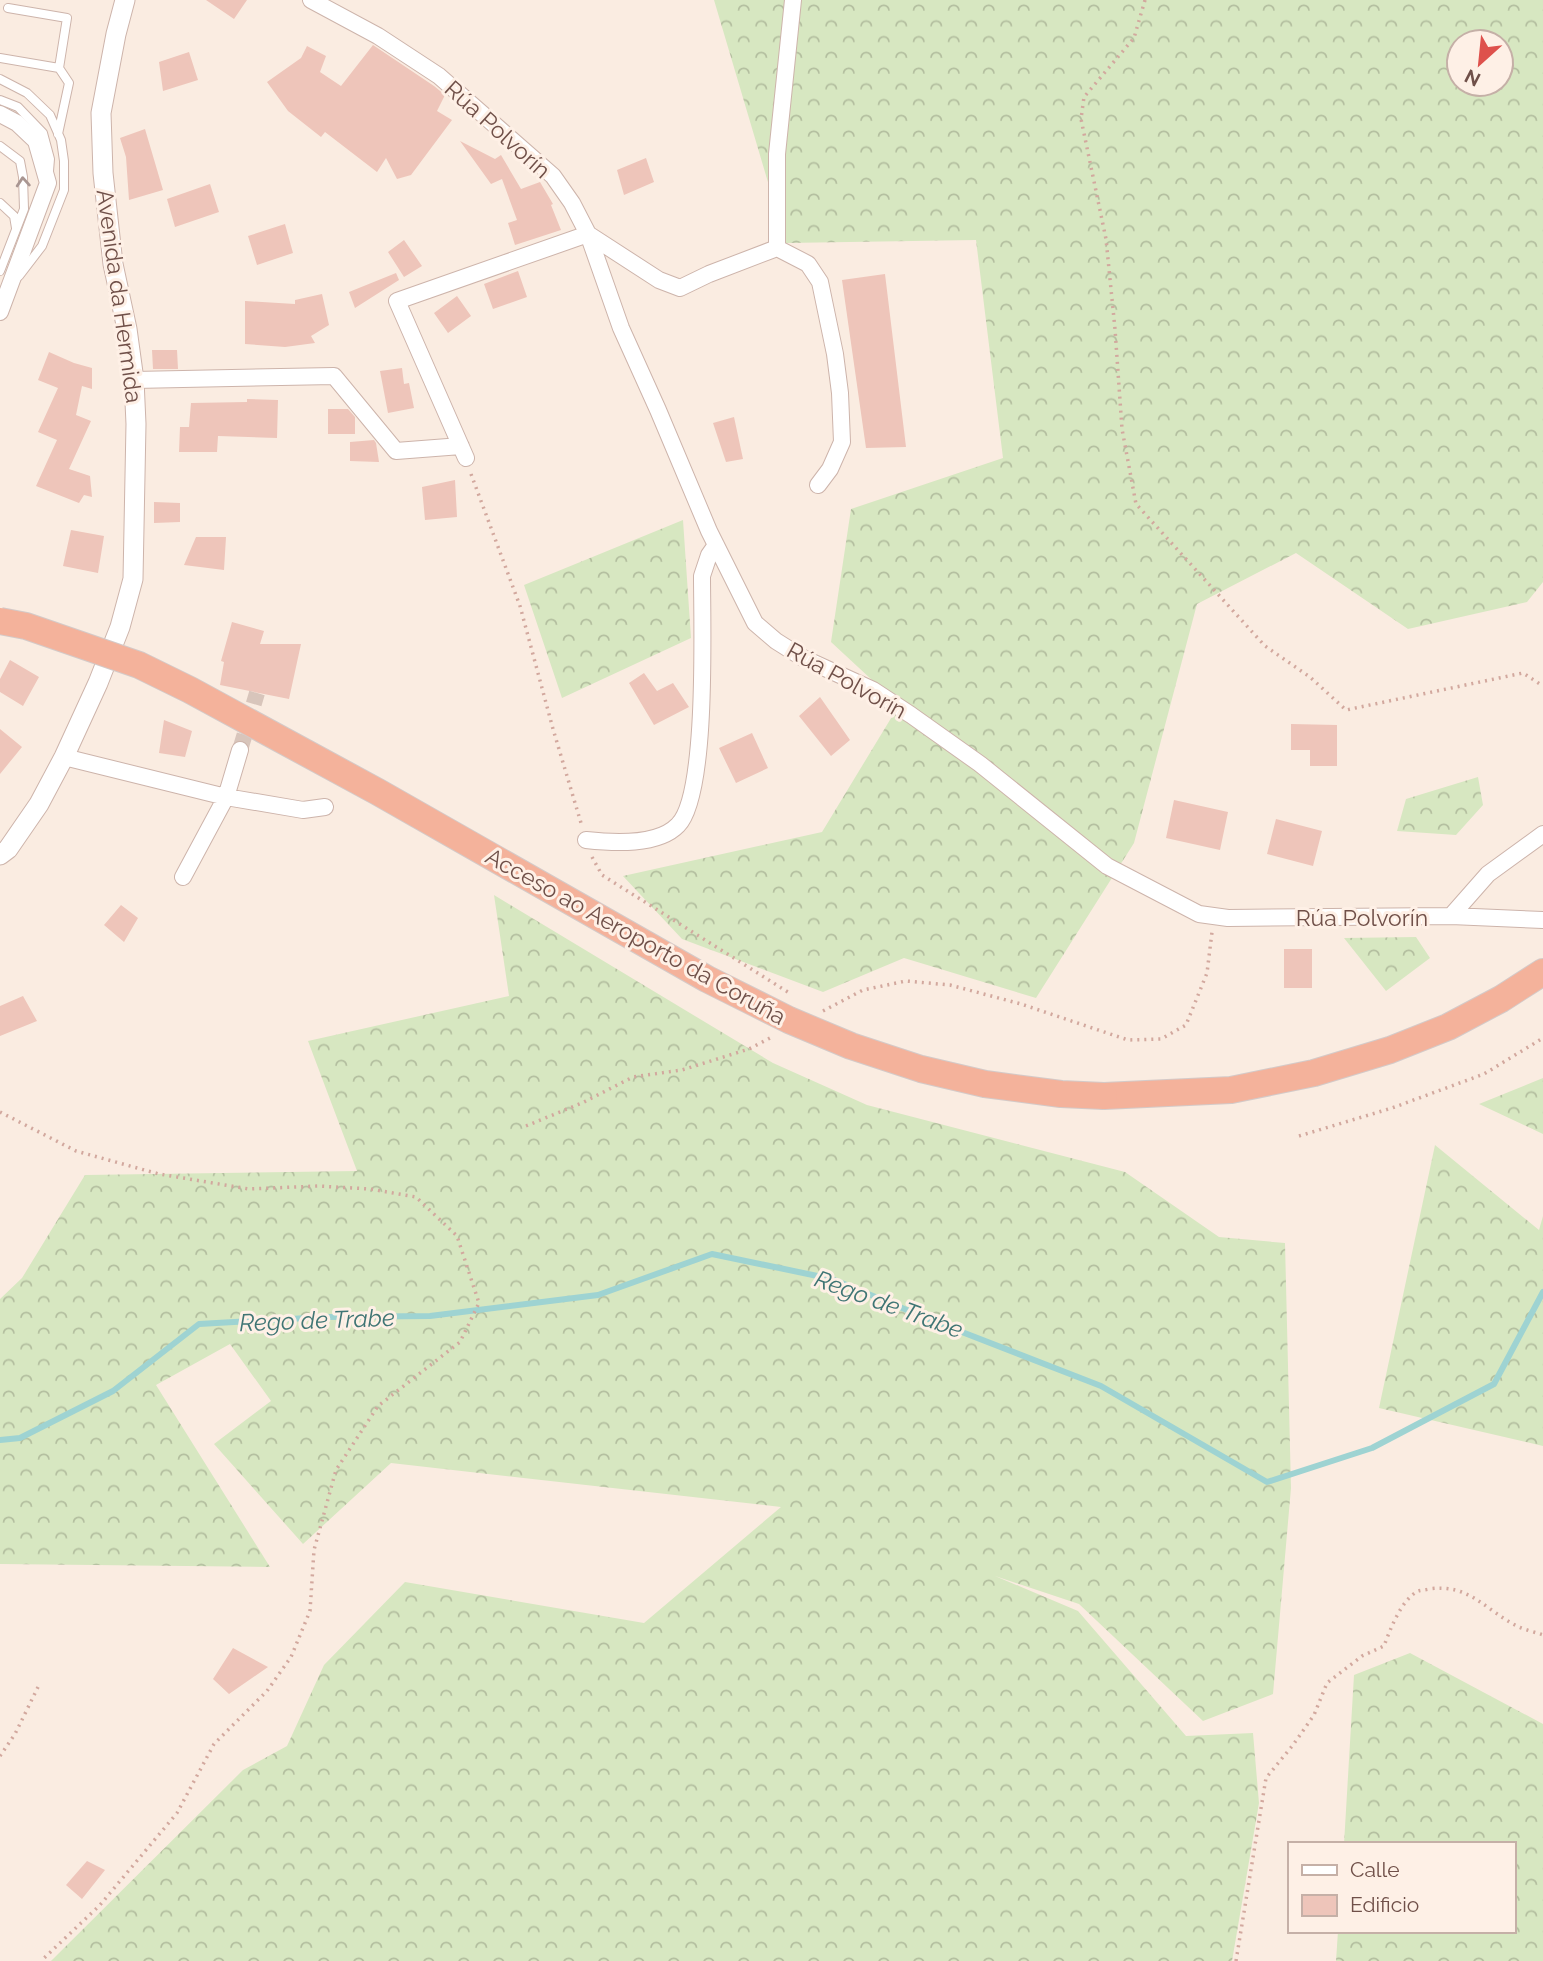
<svg xmlns="http://www.w3.org/2000/svg" width="1543" height="1961" font-family="Raleway,sans-serif">
<defs>
<pattern id="forest-crowns" width="20" height="18" patternUnits="userSpaceOnUse" patternTransform="scale(1.75)"><rect width="20" height="18" fill="#d7e7c1"/><path d="M2 6a3 3 0 1 1 6 0M12 15a3 3 0 1 1 6 0" fill="none" stroke="#b3be9f"/></pattern>
</defs>
<rect width="100%" height="100%" fill="#faece1"/>
<!-- forest -->
<path fill="url(#forest-crowns)" fill-rule="evenodd" d="M714 0H1543V582L1527 602 1408 629 1296 553 1197 604 1134 843 1036 998 904 958 823 992 682 939 623 876 822 832 899 705 831 642 851 509 1003 458 976 240 786 243ZM1459 42H1501V84H1459Z
M683 520 691 638 562 698 524 585Z
M1478 777 1483 805 1456 835 1397 831 1406 799Z
M494 895 773 1063 867 1105 1125 1172 1219 1237 1285 1243 1291 1488 1273 1694 1203 1721 1079 1604 995 1576 1078 1611 1186 1736 1253 1733 1259 1803 1232 1961H51L243 1770 287 1746 324 1665 405 1582 644 1623 781 1507 391 1463 303 1544 214 1444 271 1401 230 1344 156 1385 270 1567 0 1564V1299L22 1278 85 1175 357 1171 308 1041 509 996Z
M1416 937 1430 958 1386 991 1344 938Z
M1543 1078V1134L1479 1104Z
M1435 1145 1539 1230 1543 1216V1446L1379 1408Z
M1410 1653 1543 1724V1961H1336L1338 1931H1513V1844H1344L1354 1675Z"/>
<g fill="none" stroke-linecap="round" stroke-linejoin="round">
<!-- stream -->
<path stroke="#9ed3d2" stroke-width="6" d="M0 1440 20 1438 113 1391 199 1324 326 1317 430 1316 598 1295 712 1254 832 1279 931 1320 1101 1386 1267 1482 1372 1448 1494 1384 1543 1292"/>
</g>
<!-- building -->
<path fill="#eec5ba" d="M206 0H247L234 19Z
M373 45 434 86 445 95 437 111 452 120 411 175 397 179 386 158 377 172 325 132 321 137 288 111 267 82 301 58 307 46 326 56 320 72 341 86Z
M189 52 198 80 163 91 159 62Z
M145 129 163 190 129 200 126 157 120 138Z
M460 141 495 159 501 155 521 189 540 182 553 204 551 205 561 230 515 245 508 223 517 220 502 179 491 184Z
M646 158 654 182 624 195 617 170Z
M210 184 219 212 175 227 167 199Z
M285 224 293 253 257 265 248 236Z
M404 240 422 266 404 277 388 252Z
M518 271 527 297 493 309 484 284Z
M396 273 399 280 355 308 349 292Z
M885 274 906 447 866 448 842 280Z
M322 294 329 325 311 336 315 343 285 347 245 344V301L295 304V300Z
M457 296 471 316 448 333 434 313Z
M152 350H177L178 369H153Z
M49 352 74 363 92 368V389L82 386 76 415 91 421 69 469 90 476 92 497 84 495 79 503 36 486 57 440 38 432 58 388 38 380Z
M402 368 404 384 409 383 414 408 388 413 380 371Z
M247 399 278 400 277 438 218 436 217 452H179L180 427H189L191 403 247 402Z
M328 409H348L355 417V434H328Z
M734 417 743 459 726 462 713 423Z
M374 440 376 443 379 462 350 461V442Z
M455 480 457 517 425 520 422 487Z
M154 502 180 503V522L154 523Z
M71 530 104 536 98 573 63 566Z
M196 537H226L224 570 184 565Z
M232 622 264 631 260 644H301L289 699 220 685 224 662 221 661Z
M10 660 39 677 23 706 0 692V679Z
M644 673 657 691 673 683 689 707 654 725 629 683Z
M820 697 850 740 831 756 799 716Z
M164 720 192 731 185 757 159 753Z
M1291 724 1337 725V766H1310V750H1291Z
M0 729 22 747 0 774Z
M752 733 768 768 736 783 719 748Z
M1174 800 1228 812 1220 850 1166 838Z
M1276 819 1322 831 1313 866 1267 854Z
M121 905 138 918 124 942 104 925Z
M1284 949H1312V988H1284Z
M23 996 37 1021 0 1036V1006Z
M233 1648 268 1667 229 1694 213 1679Z
M87 1861 105 1870 82 1899 66 1885Z"/>
<g fill="none" stroke-linecap="round" stroke-linejoin="round">
<!-- minor-tunnel -->
<path stroke="#d8c5bb" stroke-width="16" stroke-dasharray="16 8" stroke-linecap="butt" d="M240 750 257 693"/>
<defs>
<path id="service" d="M8 8 67 18 59 68
M0 58 59 68 69 83 58 134
M0 79 27 93 50 115 61 140 64 161V190L42 246 19 276
M0 100 18 107 43 133 50 159 49 171
M0 146 20 161 23 177 24 209 0 271
M0 203 14 216 16 228"/>
<path id="minor" d="M311 0 378 36 439 76 553 176 572 203 588 234 621 328 658 410 709 531 755 623 776 641 803 658 873 690 911 715 980 764 1107 866 1199 914 1228 918 1451 916 1543 920
M0 114 17 123 36 141 48 183 0 312
M777 248V154L793 0
M134 380 334 376 396 451 461 446
M466 458 397 301 588 234 659 280 680 288 709 274 777 248 808 264 820 282 835 354 840 393 842 442 830 469 818 485
M64 757 226 797 303 810 325 807
M586 840C613 843 658 846 678 825 708 795 702 624 702 576L709 555 716 545
M183 877 226 797 240 750
M1451 916 1488 874 1543 834"/>
<path id="tertiary" d="M0 855 8 849 39 804 64 757 98 683 120 627 133 579 136 424 134 380 127 329 113 264 103 173 101 113 116 34 125 0"/>
<path id="trunk" d="M1104 1096 1231 1090 1314 1073 1390 1050 1448 1027 1501 999 1543 972"/>
</defs>
<!-- service casing -->
<use href="#service" stroke="#cdb4ab" stroke-width="10"/>
<!-- minor casing -->
<use href="#minor" stroke="#cdb4ab" stroke-width="18"/>
<!-- tertiary casing -->
<use href="#tertiary" stroke="#cdb4ab" stroke-width="21"/>
<!-- trunk casing -->
<use href="#trunk" stroke="#d4cac8" stroke-width="28"/>
<!-- path -->
<path stroke="#d2a89e" stroke-width="3.5" stroke-dasharray="2 5" stroke-linecap="butt" d="M1145 0 1134 38 1084 97 1081 119 1106 239 1115 329 1122 429 1136 504 1265 646 1310 677 1346 710 1523 673 1543 686
M471 474 520 606 553 729 581 823
M592 857 602 875 791 994
M823 1011 863 990 906 981 950 985 1021 1004 1128 1040 1161 1039 1186 1025 1207 973 1212 932
M0 1112 76 1151 159 1174 249 1189 318 1186 370 1189 416 1197 457 1236 479 1303 460 1342 378 1406 336 1470 314 1550 310 1611 291 1657 267 1691 214 1744 177 1813 100 1905 41 1961
M526 1126 584 1102 633 1077 682 1070 749 1049 772 1037
M1299 1136 1392 1108 1484 1074 1543 1038
M0 1756 15 1734 40 1683
M1236 1961 1266 1778 1293 1745 1314 1715 1327 1683 1362 1656 1384 1646C1390 1630 1401 1600 1418 1591 1421 1590 1425 1590 1429 1589 1469 1583 1485 1610 1517 1626 1525 1630 1535 1632 1543 1635"/>
<!-- service -->
<use href="#service" stroke="#fff" stroke-width="8"/>
<!-- minor -->
<use href="#minor" stroke="#fff" stroke-width="16"/>
<!-- tertiary -->
<use href="#tertiary" stroke="#fff" stroke-width="19"/>
<!-- trunk -->
<use href="#trunk" stroke="#f4b29b" stroke-width="26"/>
<defs>
<path id="trunk-bridge" d="M0 621 26 626 139 665 190 690 378 792 707 979 789 1020 851 1046 921 1069 985 1084 1061 1094 1104 1096"/>
</defs>
<!-- trunk-bridge casing -->
<use href="#trunk-bridge" stroke="#d4cac8" stroke-width="28" stroke-linecap="butt"/>
<!-- trunk-bridge -->
<use href="#trunk-bridge" stroke="#f4b29b" stroke-width="26"/>
</g>
<!-- one-way arrows -->
<defs><path id="oneway-chevron" d="M-2-3.5L2.5 0L-2 3.5" fill="none" stroke-width="1.6" stroke-linecap="round" stroke-linejoin="round" transform="scale(1.75)"/></defs>
<use stroke="#a99692" href="#oneway-chevron" transform="translate(23 182) rotate(-94)"/>
<g text-anchor="middle" dominant-baseline="central" stroke-width="6" stroke-linejoin="round" paint-order="stroke">
<!-- street labels -->
<g font-size="23" fill="#705049" stroke="#fef0e6">
<text transform="translate(498 129) rotate(42)">Rúa Polvorín</text>
<text transform="translate(120 296) rotate(82)">Avenida da Hermida</text>
<text transform="translate(847 680) rotate(29)">Rúa Polvorín</text>
<text x="1362" y="917">Rúa Polvorín</text>
<text transform="translate(636 936) rotate(29)">Acceso ao Aeroporto da Coruña</text>
</g>
<!-- water labels -->
<g font-size="24" font-style="italic" fill="#3f7574" stroke="#fef0e6">
<text transform="translate(889 1304) rotate(20)">Rego de Trabe</text>
<text transform="translate(317 1320) rotate(-2)">Rego de Trabe</text>
</g>
</g>
<!-- legend -->
<rect x="1288" y="1842" width="228" height="91" fill="#fef0e6" stroke="#c5b0a7" stroke-width="2"/>
<rect x="1302" y="1865" width="35" height="10" fill="#ffffff" stroke="#c5b0a7" stroke-width="2"/>
<text x="1350" y="1877" font-size="21" fill="#705049">Calle</text>
<rect x="1302" y="1895" width="35" height="21" fill="#eec5ba" stroke="#c5b0a7" stroke-width="2"/>
<text x="1350" y="1912" font-size="21" fill="#705049">Edificio</text>
<!-- north arrow -->
<g transform="translate(1480 63) rotate(207)"><circle r="33" fill="#fef0e6" stroke="#c5b0a7" stroke-width="2"/>
<path d="M0-5L12 26L0 18L-12 26Z" fill="#de514c"/>
<text y="-10" font-size="19" font-weight="bold" text-anchor="middle" fill="#705049">N</text>
</g>
</svg>
